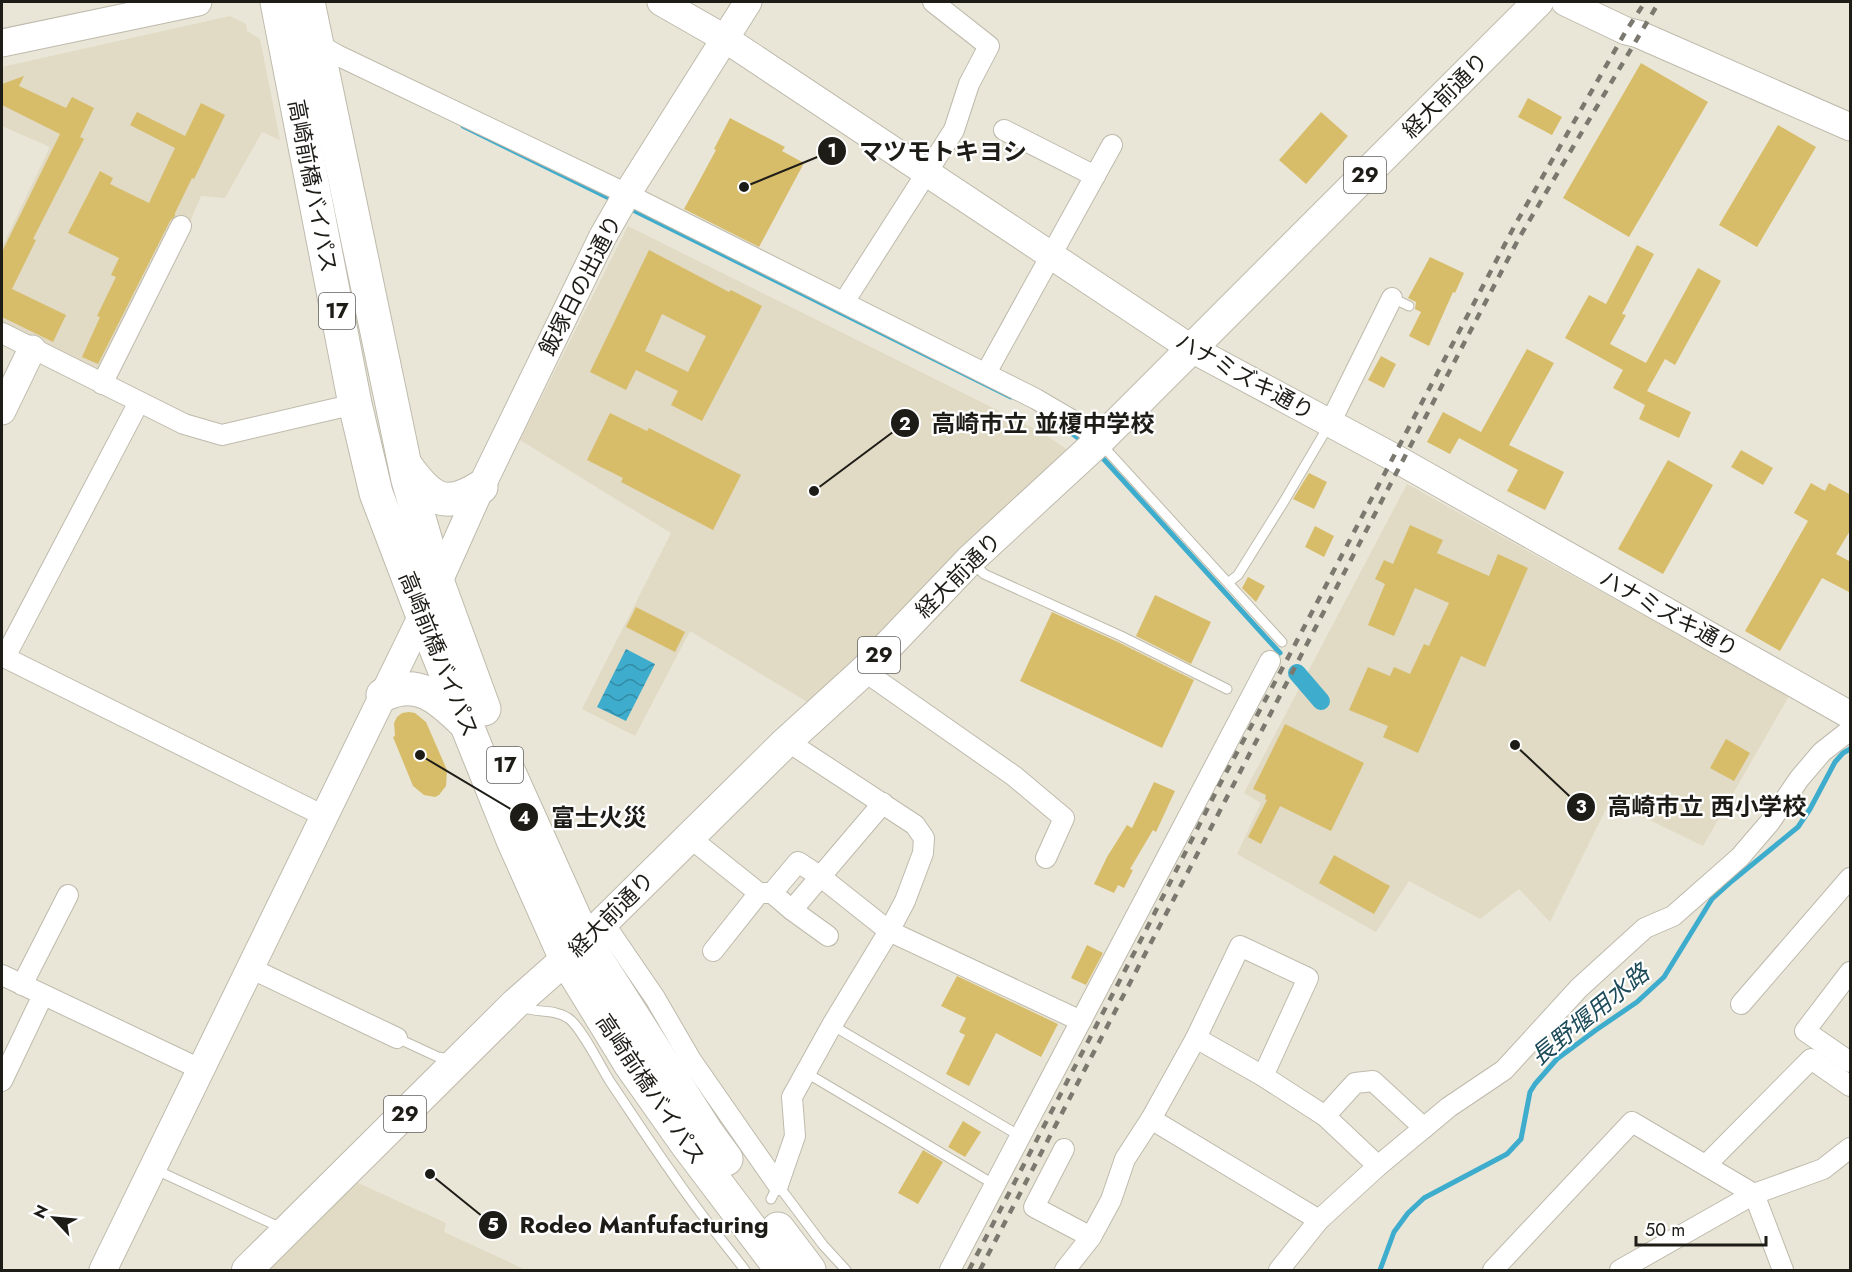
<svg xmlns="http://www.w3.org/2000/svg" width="1852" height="1272" viewBox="0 0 1852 1272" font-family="Jost,'Noto Sans JP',sans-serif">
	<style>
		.built { fill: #e1dac4 }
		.water { fill: url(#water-waves) }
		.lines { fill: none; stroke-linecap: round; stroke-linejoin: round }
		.stream { stroke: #3eaccc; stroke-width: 5 }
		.canal { stroke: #3eaccc; stroke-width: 18 }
		.building { fill: #d7bd6a; fill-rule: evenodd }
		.lane-casing { stroke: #bebaac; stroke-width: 11 }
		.street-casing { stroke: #bebaac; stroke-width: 22 }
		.secondary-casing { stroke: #bebaac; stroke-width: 29 }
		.primary-casing { stroke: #bebaac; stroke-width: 32 }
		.highway-casing { stroke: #bebaac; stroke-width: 35 }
		.lane { stroke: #fff; stroke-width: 9 }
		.street { stroke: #fff; stroke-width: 20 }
		.secondary { stroke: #fff; stroke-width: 27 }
		.primary { stroke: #fff; stroke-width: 30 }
		.highway { stroke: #fff; stroke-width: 33 }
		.rail { stroke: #7b786f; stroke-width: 4.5; stroke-dasharray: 8 8; stroke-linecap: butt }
		.labels { text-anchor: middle; stroke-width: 4.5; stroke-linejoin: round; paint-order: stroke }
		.shield { fill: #fff; stroke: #62605d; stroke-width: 1.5 }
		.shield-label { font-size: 21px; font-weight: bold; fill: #1e1c17 }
		.street-label { font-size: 22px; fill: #1e1c17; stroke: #fff }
		.water-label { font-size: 24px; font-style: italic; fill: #1d4b59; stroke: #fff }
		.leader { fill: none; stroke: #1e1c17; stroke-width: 2 }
		.callout-dot { fill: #1e1c17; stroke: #fff; stroke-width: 2 }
		.mark-label { font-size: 18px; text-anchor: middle; font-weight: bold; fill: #fff }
		.callout-label { font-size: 24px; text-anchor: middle; font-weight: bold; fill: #1e1c17; stroke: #fff; stroke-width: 4.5; stroke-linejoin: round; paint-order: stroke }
	</style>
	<defs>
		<pattern id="water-waves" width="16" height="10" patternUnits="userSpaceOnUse" patternTransform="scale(1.5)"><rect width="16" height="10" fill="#3eaccc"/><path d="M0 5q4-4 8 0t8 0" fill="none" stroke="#338ba5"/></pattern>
	</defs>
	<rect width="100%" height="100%" fill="#eae6d7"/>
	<g class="built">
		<polygon points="230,16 246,24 247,31 260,39 280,140 262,132 225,198 201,196 187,229 101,370 2,321 2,247 50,147 2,126 2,67"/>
		<polygon points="628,226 1041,432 1068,450 809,703 690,631 635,736 582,709 671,533 520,440"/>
		<polygon points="1407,484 1789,696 1703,846 1610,801 1550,922 1519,889 1480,919 1409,881 1376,932 1237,854 1261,803 1244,793"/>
		<polygon points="354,1181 446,1223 444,1232 526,1270 265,1270"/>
	</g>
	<polygon class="water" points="626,649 655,664 626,721 597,707"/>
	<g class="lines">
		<g class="stream">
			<polyline points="463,126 613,200"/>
			<polyline points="627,207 1011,397"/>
			<polyline points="1056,422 1085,443"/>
			<polyline points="1099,454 1280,653"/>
			<polyline points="1380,1270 1394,1232 1408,1213 1424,1198 1507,1154 1521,1139 1530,1092 1535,1084 1557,1059 1596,1030 1637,1002 1664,977 1712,899 1732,881 1798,827 1810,809 1835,762 1843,753 1850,749"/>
		</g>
		<polyline class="canal" points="1297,673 1321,701"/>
	</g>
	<g class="building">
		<polygon points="1641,63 1708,102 1629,237 1563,198"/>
		<polygon points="24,76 19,86 66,108 72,97 94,108 80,137 84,139 33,239 36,240 12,289 66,315 53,342 2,317 2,252 60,134 2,105 2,84"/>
		<polygon points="1528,98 1562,117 1552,135 1518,117"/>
		<polygon points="201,103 225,115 194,179 192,178 175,213 175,216 170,221 98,364 82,357 100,317 97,316 116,277 111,275 119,258 68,233 100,171 113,178 110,184 149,203 175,148 130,125 137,112 185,136"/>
		<polygon points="1321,112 1348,136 1306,184 1279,160"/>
		<polygon points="730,118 785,147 782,151 804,163 759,247 684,209 716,150 714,149"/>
		<polygon points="1778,125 1816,147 1757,247 1719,225"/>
		<polygon points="1637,245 1654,254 1622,314 1626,315 1610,344 1646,363 1698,268 1721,281 1675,365 1665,359 1647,391 1691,412 1679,438 1639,419 1645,405 1613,388 1623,370 1565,338 1589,295 1606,304"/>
		<path d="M 649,250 L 729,292 L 731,290 L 762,306 L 702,421 L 671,405 L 678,391 L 636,370 L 626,390 L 590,372 ZM 662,314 L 706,336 L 688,372 L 645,351 Z"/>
		<polygon points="1430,257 1464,273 1455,293 1453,292 1429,346 1409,336 1421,312 1415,309 1416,302 1408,298"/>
		<polygon points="1527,349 1554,363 1509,445 1564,472 1545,510 1507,491 1518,470 1459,438 1450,454 1427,442 1443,412 1481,432"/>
		<polygon points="1381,356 1396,364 1384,388 1368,380"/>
		<polygon points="610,413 647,431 649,428 741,475 713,530 621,482 623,478 587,460"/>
		<polygon points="1741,450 1773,468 1763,485 1731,467"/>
		<polygon points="1668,460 1713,485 1663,574 1618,549"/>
		<polygon points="1309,473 1327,482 1314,509 1293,499"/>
		<polygon points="1811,483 1825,491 1829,483 1851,495 1851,529 1836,554 1851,562 1851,593 1822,578 1780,651 1745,631 1808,521 1794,513"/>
		<polygon points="1410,525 1443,540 1437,553 1489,576 1498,554 1528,568 1485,667 1461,656 1418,753 1383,737 1388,726 1349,710 1368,667 1390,676 1394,667 1410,674 1424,644 1429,646 1449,603 1415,588 1394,636 1368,625 1385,584 1375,579 1384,560 1393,564"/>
		<polygon points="1315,526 1334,536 1324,557 1305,547"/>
		<polygon points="1248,577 1265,586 1256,602 1242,588"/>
		<polygon points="1155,595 1211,622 1191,664 1136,636"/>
		<polygon points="636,607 685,632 675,652 626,627"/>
		<polygon points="1052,612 1118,642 1194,680 1162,748 1020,681"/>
		<polygon points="409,712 415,713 426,722 447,770 446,786 439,795 435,797 424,795 413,786 393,737 395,736 394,723 397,717 402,713"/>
		<polygon points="1285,724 1364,763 1331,831 1280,806 1261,844 1248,837 1267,800 1265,799 1266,795 1253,789"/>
		<polygon points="1726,739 1750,753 1734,781 1710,768"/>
		<polygon points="1154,782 1175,791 1156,832 1153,830 1130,869 1133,870 1124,888 1118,885 1114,893 1094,884 1107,857 1127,825 1132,828"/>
		<polygon points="1334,855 1390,886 1374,914 1319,883"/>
		<polygon points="1087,945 1103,953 1086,985 1071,978"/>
		<polygon points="957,976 1058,1024 1041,1057 996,1033 969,1086 946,1074 965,1035 959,1032 966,1018 941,1006"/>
		<polygon points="963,1121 981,1132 965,1157 948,1147"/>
		<polygon points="923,1150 943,1162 918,1204 898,1193"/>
	</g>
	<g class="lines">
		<defs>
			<g id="lane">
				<polyline points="1392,298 1409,306"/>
				<polyline points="1102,445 1282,642"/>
				<polyline points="972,562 984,574 1121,636 1227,689"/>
				<polyline points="1229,582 1238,575 1283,503 1329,425"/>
				<path d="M 520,1006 C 535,1014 553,1008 568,1018 C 581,1026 601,1068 611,1083 C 642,1129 672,1176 706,1220 C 719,1237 732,1253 745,1270"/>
				<polyline points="832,1025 1020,1136"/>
				<polyline points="397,1038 438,1057 450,1059"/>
				<polyline points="805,1072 995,1185"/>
				<polyline points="154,1169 275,1225 282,1231"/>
				<polyline points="771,1199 778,1185 823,1245 846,1270"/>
			</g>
			<g id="street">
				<polyline points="316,43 337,55 627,194 1036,399 1082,426 1099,441"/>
				<polyline points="1004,130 1095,176"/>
				<polyline points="844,302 954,130 969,84 989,46 933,2"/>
				<polyline points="2,333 184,424 222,435 355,404"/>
				<polyline points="986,373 1112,145"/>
				<polyline points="102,384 181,226"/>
				<polyline points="1330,423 1392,298"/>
				<polyline points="2,656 324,816"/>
				<polyline points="5,657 139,402"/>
				<polyline points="864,671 1014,776 1064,818 1046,858"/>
				<polyline points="689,837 759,893 772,893 798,862 821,877 889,931 1081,1021"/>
				<polyline points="772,893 792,910 883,803"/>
				<polyline points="792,910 828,936"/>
				<polyline points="603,922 655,998 691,1060 778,1185"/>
				<polyline points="713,951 759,893"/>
				<polyline points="250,968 397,1038"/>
				<polyline points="1850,972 1805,1031 1850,1062"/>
				<polyline points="2,975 200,1069"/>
				<polyline points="22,985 68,895"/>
				<polyline points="1741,1004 1850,878"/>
				<polyline points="1196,1038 1263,1076 1325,1116 1378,1166"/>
				<polyline points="2,1081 43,995"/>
				<polyline points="1325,1116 1355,1083 1373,1081 1424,1128"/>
				<polyline points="1151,1119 1319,1220"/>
				<polyline points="1064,1149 1034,1207 1091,1237"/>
				<polyline points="1706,1165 1811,1059 1850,1086"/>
				<polyline points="778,1185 795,1136 792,1097 832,1025 889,931 905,901 923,853 924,838 915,825 787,741"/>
				<polyline points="950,1270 1270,661"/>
				<polyline points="1065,1270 1091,1237 1111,1200 1125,1159 1151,1119 1196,1038 1240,946 1308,978 1263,1076"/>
				<polyline points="1279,1270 1319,1220 1378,1166 1449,1107 1504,1070 1579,988 1645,928 1673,916 1740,857 1770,822 1799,779 1822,752 1850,730"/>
				<polyline points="1493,1270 1632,1122 1754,1194 1783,1270"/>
				<polyline points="1620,1270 1754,1194 1823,1169 1850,1148"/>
			</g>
			<g id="secondary">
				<polyline points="661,2 724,38 1192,349 1393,457 1850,715"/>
				<polyline points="1565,2 1626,31 1638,34 1850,127"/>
				<polyline points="2,43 198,2"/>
				<polyline points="2,411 32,349"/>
				<polyline points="103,1270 438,583 481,487 603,236 627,194 748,2"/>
			</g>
			<polyline id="primary" points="247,1270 515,1004 566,959 787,741 864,671 970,560 1099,441 1538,2"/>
			<g id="highway">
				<polyline points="277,2 355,404 376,493 422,614 513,840 566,959 631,1065 686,1143 782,1270"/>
				<polyline points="308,2 408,480 438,583 484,709"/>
				<path d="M 406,466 C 429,498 444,511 481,487"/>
				<path d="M 383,695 C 418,678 439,698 463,721"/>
				<polyline points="507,768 585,941 707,1133 726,1159"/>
				<polyline points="778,1229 809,1270"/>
			</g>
		</defs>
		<use href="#lane" class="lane-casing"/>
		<use href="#street" class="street-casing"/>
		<use href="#secondary" class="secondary-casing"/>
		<use href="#primary" class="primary-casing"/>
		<use href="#highway" class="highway-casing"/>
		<use href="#lane" class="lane"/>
		<use href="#street" class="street"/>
		<use href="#secondary" class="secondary"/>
		<use href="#primary" class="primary"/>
		<use href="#highway" class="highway"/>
		<g class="rail">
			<polyline points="969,1270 1145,932 1220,784 1290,654 1515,225 1626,31 1645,2"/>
			<polyline points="980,1270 1519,238 1659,2"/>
		</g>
	</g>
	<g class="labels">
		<g class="shield">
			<rect x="1344" y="157" width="42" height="36" rx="4.5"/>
			<rect x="319" y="293" width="36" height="36" rx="4.5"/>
			<rect x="858" y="637" width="42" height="36" rx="4.5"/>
			<rect x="487" y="747" width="36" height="36" rx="4.5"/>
			<rect x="384" y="1096" width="42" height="36" rx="4.5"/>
		</g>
		<g class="shield-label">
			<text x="1365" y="182">29</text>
			<text x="337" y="318">17</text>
			<text x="879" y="662">29</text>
			<text x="505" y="772">17</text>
			<text x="405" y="1121">29</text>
		</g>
		<g class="street-label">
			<text transform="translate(1445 95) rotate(-45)" y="8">経大前通り</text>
			<text transform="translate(313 186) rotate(79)" y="8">高崎前橋バイパス</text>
			<text transform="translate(580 285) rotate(-63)" y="8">飯塚日の出通り</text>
			<text transform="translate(1245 376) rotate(29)" y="8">ハナミズキ通り</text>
			<text transform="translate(958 575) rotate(-45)" y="8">経大前通り</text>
			<text transform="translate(1669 613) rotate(29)" y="8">ハナミズキ通り</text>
			<text transform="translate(439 654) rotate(68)" y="8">高崎前橋バイパス</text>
			<text transform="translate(611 914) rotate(-45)" y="8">経大前通り</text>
			<text transform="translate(651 1089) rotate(56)" y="8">高崎前橋バイパス</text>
		</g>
		<g class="water-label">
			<text transform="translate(1590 1015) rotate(-39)" y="8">長野堰用水路</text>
		</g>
	</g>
	<path class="leader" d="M744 187L832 151M814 491L905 423M1515 745L1581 807M420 755L524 817M430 1174L493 1225"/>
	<g class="callout-dot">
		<circle cx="744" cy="187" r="6"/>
		<circle cx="814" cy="491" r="6"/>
		<circle cx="1515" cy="745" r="6"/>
		<circle cx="420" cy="755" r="6"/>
		<circle cx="430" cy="1174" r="6"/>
		<circle cx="832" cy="151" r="15"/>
		<circle cx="905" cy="423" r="15"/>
		<circle cx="1581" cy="807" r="15"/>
		<circle cx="524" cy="817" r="15"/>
		<circle cx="493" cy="1225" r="15"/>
	</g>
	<g class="mark-label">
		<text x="832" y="157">1</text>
		<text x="905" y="430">2</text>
		<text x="1581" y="813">3</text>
		<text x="524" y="824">4</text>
		<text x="493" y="1231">5</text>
	</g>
	<g class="callout-label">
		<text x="943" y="160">マツモトキヨシ</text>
		<text x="1043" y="432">高崎市立 並榎中学校</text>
		<text x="1707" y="815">高崎市立 西小学校</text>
		<text x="599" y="826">富士火災</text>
		<text x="644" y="1233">Rodeo Manfufacturing</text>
	</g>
	<rect width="1852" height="1272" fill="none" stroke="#1e1c17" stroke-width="6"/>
	<g transform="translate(54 1218) rotate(296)" stroke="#ffffff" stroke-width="4.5" paint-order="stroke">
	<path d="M0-4.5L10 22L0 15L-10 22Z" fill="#1e1c17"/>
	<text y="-9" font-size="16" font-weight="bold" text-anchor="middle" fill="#1e1c17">N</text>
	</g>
	<path d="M1636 1236v9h130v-9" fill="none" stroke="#1e1c17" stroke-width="3"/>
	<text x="1645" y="1236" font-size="18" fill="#1e1c17" stroke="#ffffff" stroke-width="4.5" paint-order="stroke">50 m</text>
</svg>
